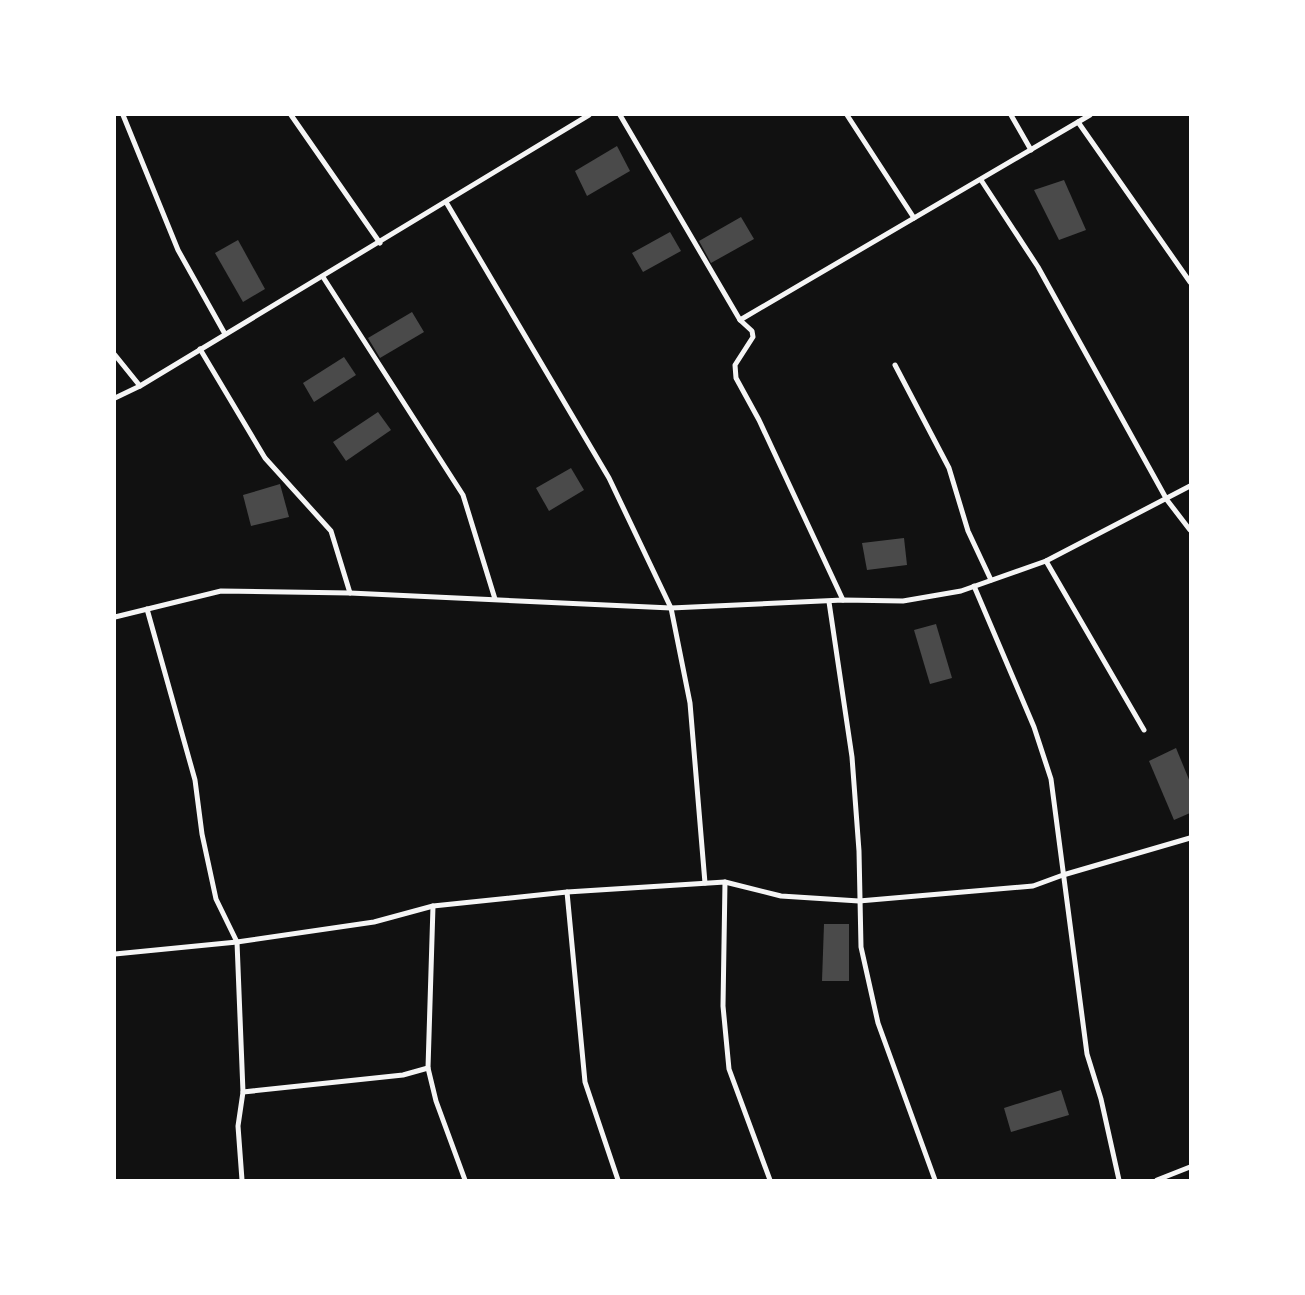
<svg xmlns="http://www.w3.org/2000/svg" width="1305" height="1295" viewBox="0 0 1305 1295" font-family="Manrope,sans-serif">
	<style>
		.building { fill: #4a4a4a }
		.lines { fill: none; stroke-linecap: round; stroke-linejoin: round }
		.minor { stroke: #f5f5f5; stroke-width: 5 }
	</style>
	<rect width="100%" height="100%" fill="#111"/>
	<g class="building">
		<polygon points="617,146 630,171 587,196 575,171"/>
		<polygon points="1064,180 1086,230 1059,240 1034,190"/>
		<polygon points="741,217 754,239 711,263 699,241"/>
		<polygon points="670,232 681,251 643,272 632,253"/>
		<polygon points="238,240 265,289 243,302 215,253"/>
		<polygon points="412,312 424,332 380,358 368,338"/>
		<polygon points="344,357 356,375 314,402 303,383"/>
		<polygon points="378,412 391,430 346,461 333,442"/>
		<polygon points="571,468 584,490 549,511 536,488"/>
		<polygon points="280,484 289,517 251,526 243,495"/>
		<polygon points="904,538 907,565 867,570 862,543"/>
		<polygon points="936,624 952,678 930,684 914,630"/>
		<polygon points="1176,748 1190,782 1190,813 1174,820 1149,761"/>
		<polygon points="824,924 849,924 849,981 822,981"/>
		<polygon points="1061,1090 1069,1115 1011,1132 1004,1108"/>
	</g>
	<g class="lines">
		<g class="minor">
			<polyline points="123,115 178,250 225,334"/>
			<polyline points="291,115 380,243"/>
			<polyline points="620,115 740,320 752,331 753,337 735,365 736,378 759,420 843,600"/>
			<polyline points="847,115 914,218"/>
			<polyline points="1011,115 1031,150"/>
			<polyline points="1078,122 1190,282"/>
			<polyline points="981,180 1038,267 1167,500 1190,530"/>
			<polyline points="446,202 609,478 671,608 690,703 705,883"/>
			<polyline points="323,277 463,495 495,599"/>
			<polyline points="740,320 1090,115"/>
			<polyline points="200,349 265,458 331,531 350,593"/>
			<polyline points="115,355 140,386"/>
			<polyline points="895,365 949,468 968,531 991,580"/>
			<polyline points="115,398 140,386 589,115"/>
			<polyline points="1046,561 1144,730"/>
			<polyline points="974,586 1034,727 1051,779 1087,1054 1101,1099 1119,1180"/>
			<polyline points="829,602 852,757 859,851 861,947 878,1023 935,1180"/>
			<polyline points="147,609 195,780 202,834 216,899 237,942 243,1092 238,1126 242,1180"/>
			<polyline points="115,617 221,591 350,593 671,608 843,600 903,601 961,591 1046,561 1190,486"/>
			<polyline points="725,882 723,1006 729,1069 770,1180"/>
			<polyline points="567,892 585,1082 618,1180"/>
			<polyline points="433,906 428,1068 436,1101 465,1180"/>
			<polyline points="115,954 237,942 374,922 433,906 567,892 725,882 781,896 859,901 1033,886 1063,875 1190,838"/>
			<polyline points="243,1092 403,1075 428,1068"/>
			<polyline points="1157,1180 1190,1167"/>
		</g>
	</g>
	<rect width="1305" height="1295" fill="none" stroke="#ffffff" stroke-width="232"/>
</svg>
